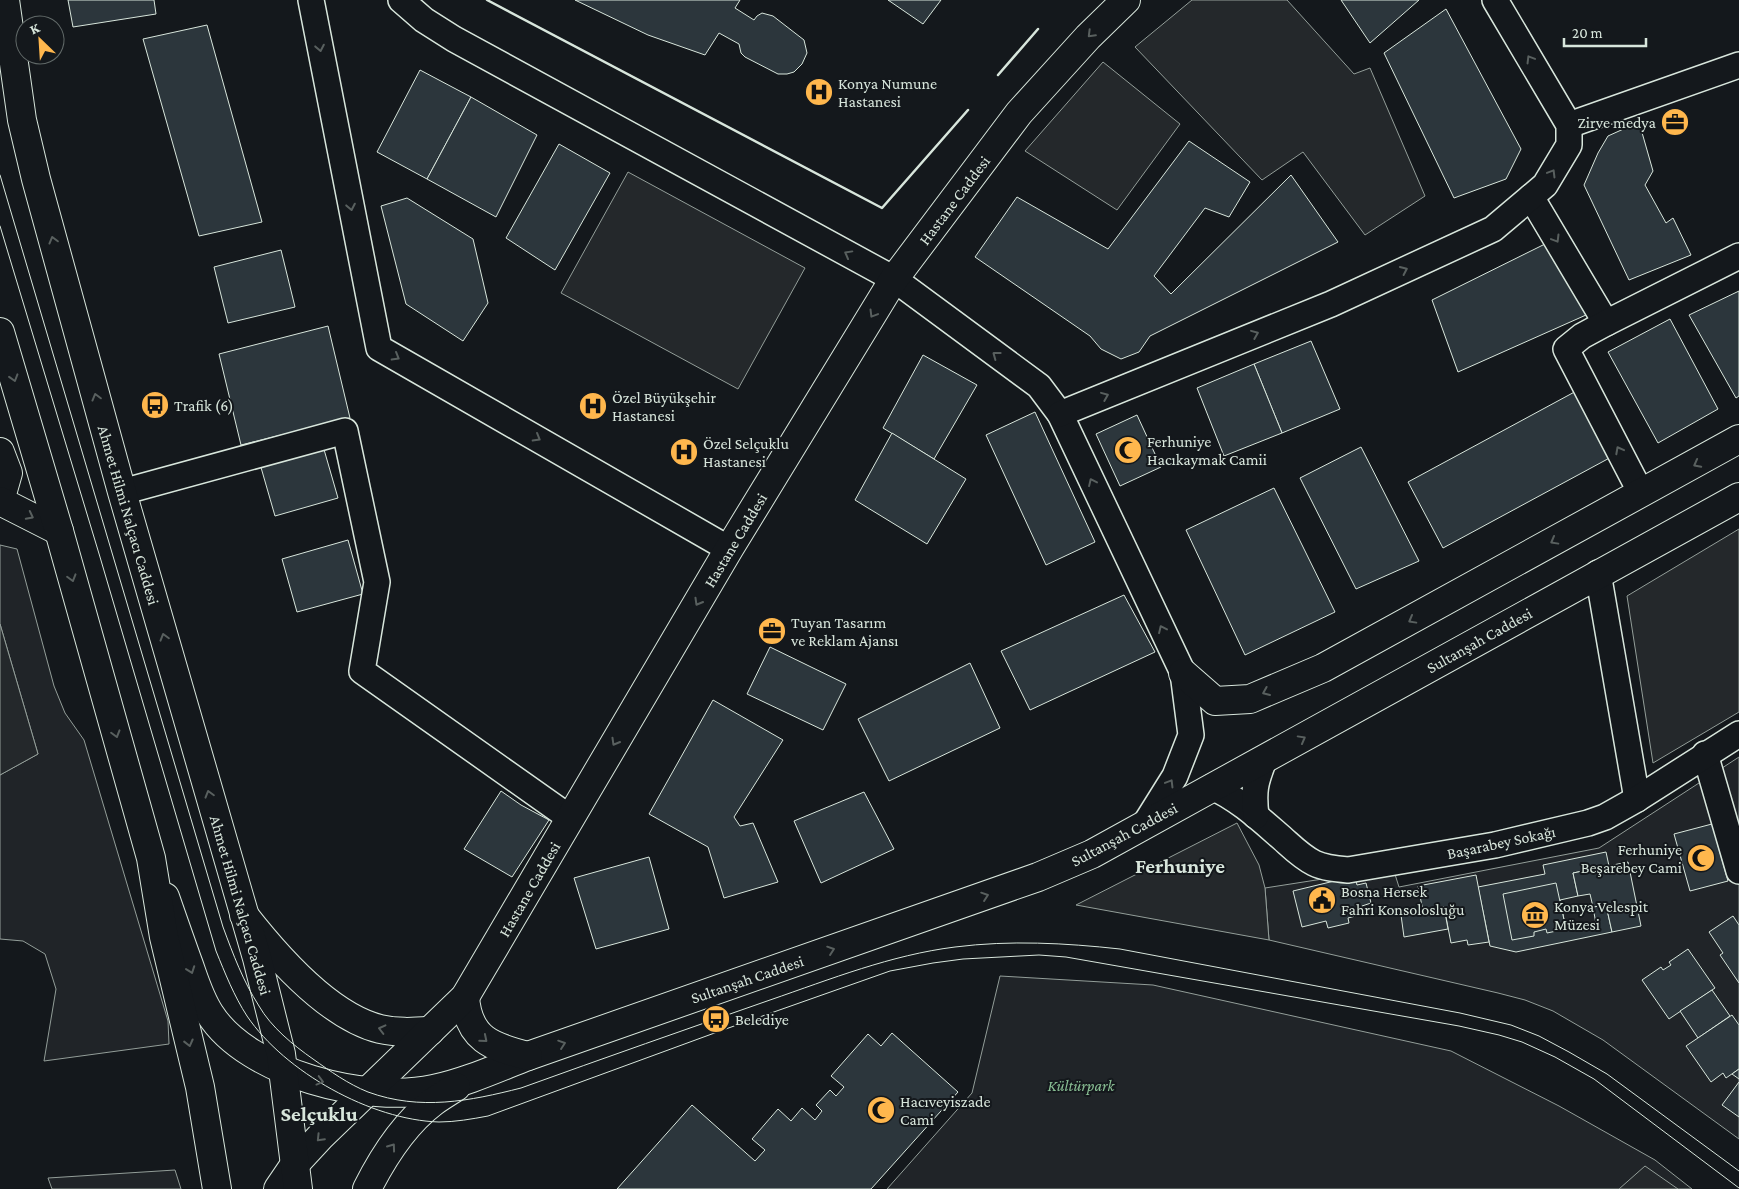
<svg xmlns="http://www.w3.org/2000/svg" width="1739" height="1189" viewBox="0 0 1739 1189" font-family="'Crimson Pro',serif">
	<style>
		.green { fill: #202428; stroke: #939e99 }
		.parking { fill: #24282b; stroke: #939e99 }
		.building { fill: #2c363c; stroke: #d8e6dc }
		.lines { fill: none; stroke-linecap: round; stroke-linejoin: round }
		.street-casing { stroke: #d8e6dc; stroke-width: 28 }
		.secondary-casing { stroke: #d8e6dc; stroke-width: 30 }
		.primary-casing { stroke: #d8e6dc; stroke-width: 30 }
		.street { stroke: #14181c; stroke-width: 25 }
		.secondary { stroke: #14181c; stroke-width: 28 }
		.primary { stroke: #14181c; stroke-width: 28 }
		.tram { stroke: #d8e6dc; stroke-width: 1 }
		.wall { stroke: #d8e6dc; stroke-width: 2.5 }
		.oneway { stroke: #59605f }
		.labels { text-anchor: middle; stroke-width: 4; stroke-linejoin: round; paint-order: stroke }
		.poi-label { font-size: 16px; fill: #d8e6dc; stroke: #14181c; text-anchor: start }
		.street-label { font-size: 16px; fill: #d8e6dc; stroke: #14181c }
		.park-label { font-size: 16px; font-style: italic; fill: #8ac095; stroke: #14181c }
		.district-label { font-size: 21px; font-weight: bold; fill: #d8e6dc; stroke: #14181c }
	</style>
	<rect width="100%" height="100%" fill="#14181c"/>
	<g class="green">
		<polygon points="0,545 17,549 54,686 65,713 84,740 168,1021 169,1044 44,1061 56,989 45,954 23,941 0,939 0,775 38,754 0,624"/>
		<polygon points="1739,757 1739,1139 1603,1040 1553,1011 1525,1000 1498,993 1269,940 1265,888 1393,868 1399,887 1599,848"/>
		<polygon points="1000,976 1153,985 1451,1051 1559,1106 1655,1160 1692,1189 887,1189 972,1093"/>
		<polygon points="175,1170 181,1189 52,1189 48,1178"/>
	</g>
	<g class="parking">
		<polygon points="1192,0 1287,0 1354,74 1370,68 1425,196 1365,235 1303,152 1262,180 1135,47"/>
		<polygon points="1103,62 1180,124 1117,210 1025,151"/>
		<polygon points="628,172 805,268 738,389 561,293"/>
		<polygon points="1739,529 1739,712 1653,763 1627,596"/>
		<polygon points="0,624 38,754 0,775"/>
		<polygon points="1237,823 1259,865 1265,888 1269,940 1076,905"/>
		<polygon points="1645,1166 1678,1189 1619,1189"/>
	</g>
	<g class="building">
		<polygon points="68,0 154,0 156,14 73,27"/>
		<polygon points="575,0 740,0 735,8 754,20 757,16 762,13 773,16 804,40 807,53 802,64 794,72 787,74 778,74 745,57 741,53 739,44 719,33 705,55 648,35"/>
		<polygon points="888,0 941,0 923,24"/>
		<polygon points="1341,0 1419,0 1370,43"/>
		<polygon points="1446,9 1521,149 1506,179 1454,198 1384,53"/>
		<polygon points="207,25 262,222 199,236 143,39"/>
		<polygon points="420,70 471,97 427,179 377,152"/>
		<polygon points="471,97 537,135 496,217 427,179"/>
		<polygon points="1639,122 1653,171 1645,185 1666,223 1673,218 1691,255 1629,280 1584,185 1598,153 1608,136"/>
		<polygon points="1189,141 1250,182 1229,217 1205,208 1154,276 1171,294 1291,175 1338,242 1150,336 1139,352 1121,359 1101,349 1090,336 975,257 1017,197 1108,249"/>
		<polygon points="559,144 610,173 555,270 506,238"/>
		<polygon points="407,198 473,239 488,303 463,341 406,304 381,206"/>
		<polygon points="1547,243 1586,315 1458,372 1432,300"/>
		<polygon points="281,250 295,307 228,323 214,267"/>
		<polygon points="1739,291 1739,396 1736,398 1689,315"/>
		<polygon points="1670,319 1718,409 1658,443 1608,352"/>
		<polygon points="328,326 350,418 241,445 219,354"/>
		<polygon points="1311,341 1340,409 1282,433 1254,364"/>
		<polygon points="923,355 977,385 934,459 883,428"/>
		<polygon points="1254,364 1282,433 1224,456 1197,388"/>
		<polygon points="1580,389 1615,455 1443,548 1408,482"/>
		<polygon points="1035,412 1095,542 1046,565 986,435"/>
		<polygon points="1137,415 1161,467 1120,486 1096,434"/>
		<polygon points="892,433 966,479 927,544 855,500"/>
		<polygon points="323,446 338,498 275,516 260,464"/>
		<polygon points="1361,447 1419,561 1356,589 1300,478"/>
		<polygon points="1274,488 1335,612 1245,655 1186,530"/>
		<polygon points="348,540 363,594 297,612 282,559"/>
		<polygon points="1124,595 1155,652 1030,710 1001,651"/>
		<polygon points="770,647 846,684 823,730 747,694"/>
		<polygon points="970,663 1000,728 889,781 858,719"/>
		<polygon points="713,700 783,740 734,817 740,826 753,823 778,882 724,898 708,847 649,814"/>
		<polygon points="501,791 521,805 549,820 512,877 464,849"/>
		<polygon points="864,792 894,849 821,883 794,821"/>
		<polygon points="1712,824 1728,881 1690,891 1674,834"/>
		<polygon points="1606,852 1609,866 1573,873 1578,896 1560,900 1566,929 1596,924 1593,907 1606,905 1612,932 1516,952 1490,946 1478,887 1545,874 1543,865"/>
		<polygon points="649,857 669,929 596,949 574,878"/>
		<polygon points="1628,862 1641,926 1612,932 1606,905 1593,907 1590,894 1578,896 1573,873"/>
		<polygon points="1476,875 1489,942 1468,945 1467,940 1451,943 1444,907 1423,911 1418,886"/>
		<polygon points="1355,876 1357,885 1366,883 1371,903 1362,906 1363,914 1348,918 1349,923 1328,928 1326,921 1302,927 1293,891"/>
		<polygon points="1556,883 1566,929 1547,933 1546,929 1534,932 1534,936 1512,940 1503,894"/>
		<polygon points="1444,907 1448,929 1404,937 1401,915"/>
		<polygon points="1733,916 1739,925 1739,983 1720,955 1723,953 1709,932"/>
		<polygon points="1688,949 1715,988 1669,1019 1642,980 1661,967 1663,970 1671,965 1669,962"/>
		<polygon points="1712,990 1730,1016 1698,1038 1680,1011"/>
		<polygon points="1732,1015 1739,1025 1739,1069 1726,1078 1723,1073 1711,1082 1686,1046"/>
		<polygon points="892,1033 958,1092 871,1189 617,1189 692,1105 755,1161 765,1150 752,1139 778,1109 791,1121 802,1108 815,1120 822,1111 816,1105 830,1090 836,1096 844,1087 831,1076 868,1034 881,1046"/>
		<polygon points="1739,1069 1739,1079 1732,1074"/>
		<polygon points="1739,1082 1739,1117 1722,1105"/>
	</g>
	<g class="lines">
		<defs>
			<g id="street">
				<polyline points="311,0 379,348 729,549"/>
				<polyline points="401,0 424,20 454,39 894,279 1039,386 1060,414 1183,673 1191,735 1175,776 1145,824"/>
				<polyline points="1569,125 1739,65"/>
				<polyline points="1531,197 1606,323"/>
				<polyline points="1060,414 1331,304 1493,229 1545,185 1569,145 1569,125 1495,0"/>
				<polyline points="122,492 345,431 377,582 362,671 570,818"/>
				<polyline points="1641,493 1566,349 1582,336 1606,323 1739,256"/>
				<polyline points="1598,573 1637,799"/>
				<polyline points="1705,754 1739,871"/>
				<path d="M 1212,787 C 1239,799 1261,820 1283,839 C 1293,848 1302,857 1314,863 C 1324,868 1336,869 1348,870 L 1495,845 L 1588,823 L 1605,817 L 1637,799 L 1739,734"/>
				<path d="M 1256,816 C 1253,791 1255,783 1264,760"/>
			</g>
			<g id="secondary">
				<polyline points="0,452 8,473 0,501"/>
				<polyline points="0,501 59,531"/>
				<polyline points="1183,673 1215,701 1250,699 1323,668 1739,439"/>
				<path d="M 165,897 C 173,920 181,943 189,965 C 195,982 200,999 210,1014 C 248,1074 368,1104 434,1089 C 467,1082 497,1068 528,1056 L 1038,877 L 1092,854 L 1739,497"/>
				<path d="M 244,915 C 276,956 328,1016 380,1029 C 397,1033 413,1032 430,1031"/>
				<path d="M 465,997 C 468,1039 492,1047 528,1056"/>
				<polyline points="278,1189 295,1164 320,1137 465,997 729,549 894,279 1019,113 1088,37 1126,0"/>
				<path d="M 367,1189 C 383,1157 404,1124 433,1102 C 440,1097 448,1092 456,1087"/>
			</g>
			<g id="primary">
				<polyline points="5,0 22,120 36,179 122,492 257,958 281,1054 298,1189"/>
				<polyline points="0,332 59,531 151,858 164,937 200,1087 217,1189"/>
			</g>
		</defs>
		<use href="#street" class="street-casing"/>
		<use href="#secondary" class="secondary-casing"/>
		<use href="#primary" class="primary-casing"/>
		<use href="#street" class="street"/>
		<use href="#secondary" class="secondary"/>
		<use href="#primary" class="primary"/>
		<g class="tram">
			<path d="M 0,175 L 223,927 C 233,954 243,981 259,1006 C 271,1027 293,1045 313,1059 C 330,1071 348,1084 368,1092 C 420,1111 470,1101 521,1088 C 604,1058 687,1029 770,1000 C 831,979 891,955 955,947 C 1010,940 1065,943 1120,949 L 1460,1013 L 1511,1025 L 1539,1036 L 1569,1052 L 1607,1074 L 1739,1171"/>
			<path d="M 0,226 L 100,557 L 216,951 C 225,973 234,996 247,1016 C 285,1072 371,1120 439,1122 C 455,1122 472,1119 488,1116 L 720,1031 L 890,971 L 933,963 L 963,959 L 1039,955 L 1066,957 L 1459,1026 L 1499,1035 L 1522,1042 L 1555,1057 L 1594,1079 L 1739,1188"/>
		</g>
		<g class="wall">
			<polyline points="487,0 882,208 968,110"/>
			<polyline points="998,75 1038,29"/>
		</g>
	</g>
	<defs><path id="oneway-chevron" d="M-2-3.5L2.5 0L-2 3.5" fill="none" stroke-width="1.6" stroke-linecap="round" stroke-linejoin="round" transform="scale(1.25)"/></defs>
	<g class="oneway">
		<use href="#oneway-chevron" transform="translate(1091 34) rotate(135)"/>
		<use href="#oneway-chevron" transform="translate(320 48) rotate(79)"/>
		<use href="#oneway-chevron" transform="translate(1530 59) rotate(-121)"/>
		<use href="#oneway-chevron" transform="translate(1552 173) rotate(-59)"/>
		<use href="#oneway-chevron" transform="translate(351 207) rotate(79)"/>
		<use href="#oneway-chevron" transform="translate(1556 239) rotate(59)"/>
		<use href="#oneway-chevron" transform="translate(53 240) rotate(-105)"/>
		<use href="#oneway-chevron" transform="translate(848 254) rotate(-151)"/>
		<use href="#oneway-chevron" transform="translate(1404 270) rotate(-25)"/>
		<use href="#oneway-chevron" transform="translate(873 314) rotate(121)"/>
		<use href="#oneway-chevron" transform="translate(1255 334) rotate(-22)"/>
		<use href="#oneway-chevron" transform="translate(996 355) rotate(-143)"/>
		<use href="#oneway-chevron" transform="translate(396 357) rotate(30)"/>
		<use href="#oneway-chevron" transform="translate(14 378) rotate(73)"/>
		<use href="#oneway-chevron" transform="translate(1105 396) rotate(-22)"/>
		<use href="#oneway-chevron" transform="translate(96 397) rotate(-105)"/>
		<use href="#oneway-chevron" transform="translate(537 438) rotate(30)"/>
		<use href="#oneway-chevron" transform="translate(1619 450) rotate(-118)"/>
		<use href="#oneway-chevron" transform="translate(1697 464) rotate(152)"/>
		<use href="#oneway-chevron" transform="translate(1092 482) rotate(-115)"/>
		<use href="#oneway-chevron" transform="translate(30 516) rotate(27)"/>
		<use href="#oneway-chevron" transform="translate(1554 541) rotate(151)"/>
		<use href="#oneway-chevron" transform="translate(72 578) rotate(74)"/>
		<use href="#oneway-chevron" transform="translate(698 602) rotate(120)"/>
		<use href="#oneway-chevron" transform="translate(1412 620) rotate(151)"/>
		<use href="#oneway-chevron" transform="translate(1162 629) rotate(-115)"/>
		<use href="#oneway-chevron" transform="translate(164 637) rotate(-106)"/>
		<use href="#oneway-chevron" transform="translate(1266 692) rotate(157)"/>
		<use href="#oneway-chevron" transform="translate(116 734) rotate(74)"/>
		<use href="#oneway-chevron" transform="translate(1302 739) rotate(-29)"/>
		<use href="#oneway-chevron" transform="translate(615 742) rotate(120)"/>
		<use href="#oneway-chevron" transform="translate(1170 783) rotate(-59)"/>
		<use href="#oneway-chevron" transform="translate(209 794) rotate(-106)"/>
		<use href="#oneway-chevron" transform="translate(985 896) rotate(-19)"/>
		<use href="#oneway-chevron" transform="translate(831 950) rotate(-19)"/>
		<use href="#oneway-chevron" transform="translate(191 970) rotate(70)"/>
		<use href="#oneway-chevron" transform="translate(382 1029) rotate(-166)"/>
		<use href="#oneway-chevron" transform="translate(484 1039) rotate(40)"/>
		<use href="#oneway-chevron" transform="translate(189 1043) rotate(76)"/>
		<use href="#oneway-chevron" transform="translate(562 1044) rotate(-19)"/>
		<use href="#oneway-chevron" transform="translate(320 1081) rotate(15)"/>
		<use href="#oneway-chevron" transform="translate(320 1138) rotate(134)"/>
		<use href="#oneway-chevron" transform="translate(392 1147) rotate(-54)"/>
	</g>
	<defs>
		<symbol id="hospital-disc" viewBox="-11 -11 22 22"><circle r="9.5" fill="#ffb74d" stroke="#14181c"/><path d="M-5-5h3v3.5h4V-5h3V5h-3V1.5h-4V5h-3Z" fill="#111"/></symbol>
		<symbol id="office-disc" viewBox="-11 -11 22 22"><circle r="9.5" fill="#ffb74d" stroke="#14181c"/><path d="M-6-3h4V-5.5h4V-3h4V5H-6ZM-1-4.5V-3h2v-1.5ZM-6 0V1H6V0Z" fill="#111"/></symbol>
		<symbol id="bus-disc" viewBox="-11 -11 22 22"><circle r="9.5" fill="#ffb74d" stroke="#14181c"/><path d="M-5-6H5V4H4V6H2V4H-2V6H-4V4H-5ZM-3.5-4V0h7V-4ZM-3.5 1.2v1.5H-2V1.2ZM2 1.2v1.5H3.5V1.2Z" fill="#111"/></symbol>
		<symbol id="mosque-disc" viewBox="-11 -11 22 22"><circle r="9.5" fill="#ffb74d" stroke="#14181c"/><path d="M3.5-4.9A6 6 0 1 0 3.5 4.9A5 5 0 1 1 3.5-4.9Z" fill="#111"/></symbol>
		<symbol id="civic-disc" viewBox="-11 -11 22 22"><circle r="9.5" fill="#ffb74d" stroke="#14181c"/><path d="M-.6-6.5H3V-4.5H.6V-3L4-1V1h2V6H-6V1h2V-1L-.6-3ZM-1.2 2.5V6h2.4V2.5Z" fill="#111"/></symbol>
		<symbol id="museum-disc" viewBox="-11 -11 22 22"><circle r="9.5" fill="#ffb74d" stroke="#14181c"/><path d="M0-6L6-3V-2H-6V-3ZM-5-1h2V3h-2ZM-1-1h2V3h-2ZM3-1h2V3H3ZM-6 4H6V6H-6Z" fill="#111"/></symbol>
	</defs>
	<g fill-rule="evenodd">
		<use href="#hospital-disc" x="803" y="76" width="32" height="32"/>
		<use href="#office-disc" x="1659" y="106" width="32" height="32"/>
		<use href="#bus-disc" x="139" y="389" width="32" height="32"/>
		<use href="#hospital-disc" x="577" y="390" width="32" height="32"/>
		<use href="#mosque-disc" x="1112" y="434" width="32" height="32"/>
		<use href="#hospital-disc" x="668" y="436" width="32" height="32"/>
		<use href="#office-disc" x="756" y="615" width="32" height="32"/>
		<use href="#mosque-disc" x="1685" y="842" width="32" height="32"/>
		<use href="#civic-disc" x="1306" y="884" width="32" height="32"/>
		<use href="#museum-disc" x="1519" y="899" width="32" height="32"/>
		<use href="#bus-disc" x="700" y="1003" width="32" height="32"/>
		<use href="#mosque-disc" x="865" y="1094" width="32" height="32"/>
	</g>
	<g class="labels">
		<g class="poi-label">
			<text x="838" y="89">Konya Numune<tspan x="838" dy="18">Hastanesi</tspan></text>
			<text x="1656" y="128" text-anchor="end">Zirve medya</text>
			<text x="612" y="403">Özel Büyükşehir<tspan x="612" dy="18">Hastanesi</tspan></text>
			<text x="174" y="411">Trafik (6)</text>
			<text x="1147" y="447">Ferhuniye<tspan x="1147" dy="18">Hacıkaymak Camii</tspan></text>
			<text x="703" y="449">Özel Selçuklu<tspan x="703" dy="18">Hastanesi</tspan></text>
			<text x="791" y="628">Tuyan Tasarım<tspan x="791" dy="18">ve Reklam Ajansı</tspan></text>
			<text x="1682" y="855" text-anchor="end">Ferhuniye<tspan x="1682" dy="18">Beşarebey Cami</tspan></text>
			<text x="1341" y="897">Bosna Hersek<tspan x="1341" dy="18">Fahri Konsolosluğu</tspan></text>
			<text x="1554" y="912">Konya Velespit<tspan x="1554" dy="18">Müzesi</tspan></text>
			<text x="735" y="1025">Belediye</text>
			<text x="900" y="1107">Hacıveyiszade<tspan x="900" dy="18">Cami</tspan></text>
		</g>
		<g class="street-label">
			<text transform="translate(954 200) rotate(-53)" y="6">Hastane Caddesi</text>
			<text transform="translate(129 515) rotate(74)" y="6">Ahmet Hilmi Nalçacı Caddesi</text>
			<text transform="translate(735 540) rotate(-59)" y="6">Hastane Caddesi</text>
			<text transform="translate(1479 640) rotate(-29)" y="6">Sultanşah Caddesi</text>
			<text transform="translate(1124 834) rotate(-28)" y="6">Sultanşah Caddesi</text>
			<text transform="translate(1501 842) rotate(-12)" y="6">Başarabey Sokağı</text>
			<text transform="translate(529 889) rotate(-60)" y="6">Hastane Caddesi</text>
			<text transform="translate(241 905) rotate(74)" y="6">Ahmet Hilmi Nalçacı Caddesi</text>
			<text transform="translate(747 979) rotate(-19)" y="6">Sultanşah Caddesi</text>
		</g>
		<g class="park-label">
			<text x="1081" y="1091">Kültürpark</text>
		</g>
		<g class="district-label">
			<text x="1180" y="873">Ferhuniye</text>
			<text x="319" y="1121">Selçuklu</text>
		</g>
	</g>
	<g transform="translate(40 40) rotate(335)"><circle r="24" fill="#14181c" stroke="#626a69"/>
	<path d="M0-4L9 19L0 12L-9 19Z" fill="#ffb74d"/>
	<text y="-8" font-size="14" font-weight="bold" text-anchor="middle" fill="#d8e6dc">K</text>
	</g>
	<path d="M1564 38v8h82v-8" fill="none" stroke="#d8e6dc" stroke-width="2.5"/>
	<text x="1572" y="38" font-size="15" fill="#d8e6dc" stroke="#14181c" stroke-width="4" paint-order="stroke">20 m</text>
</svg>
